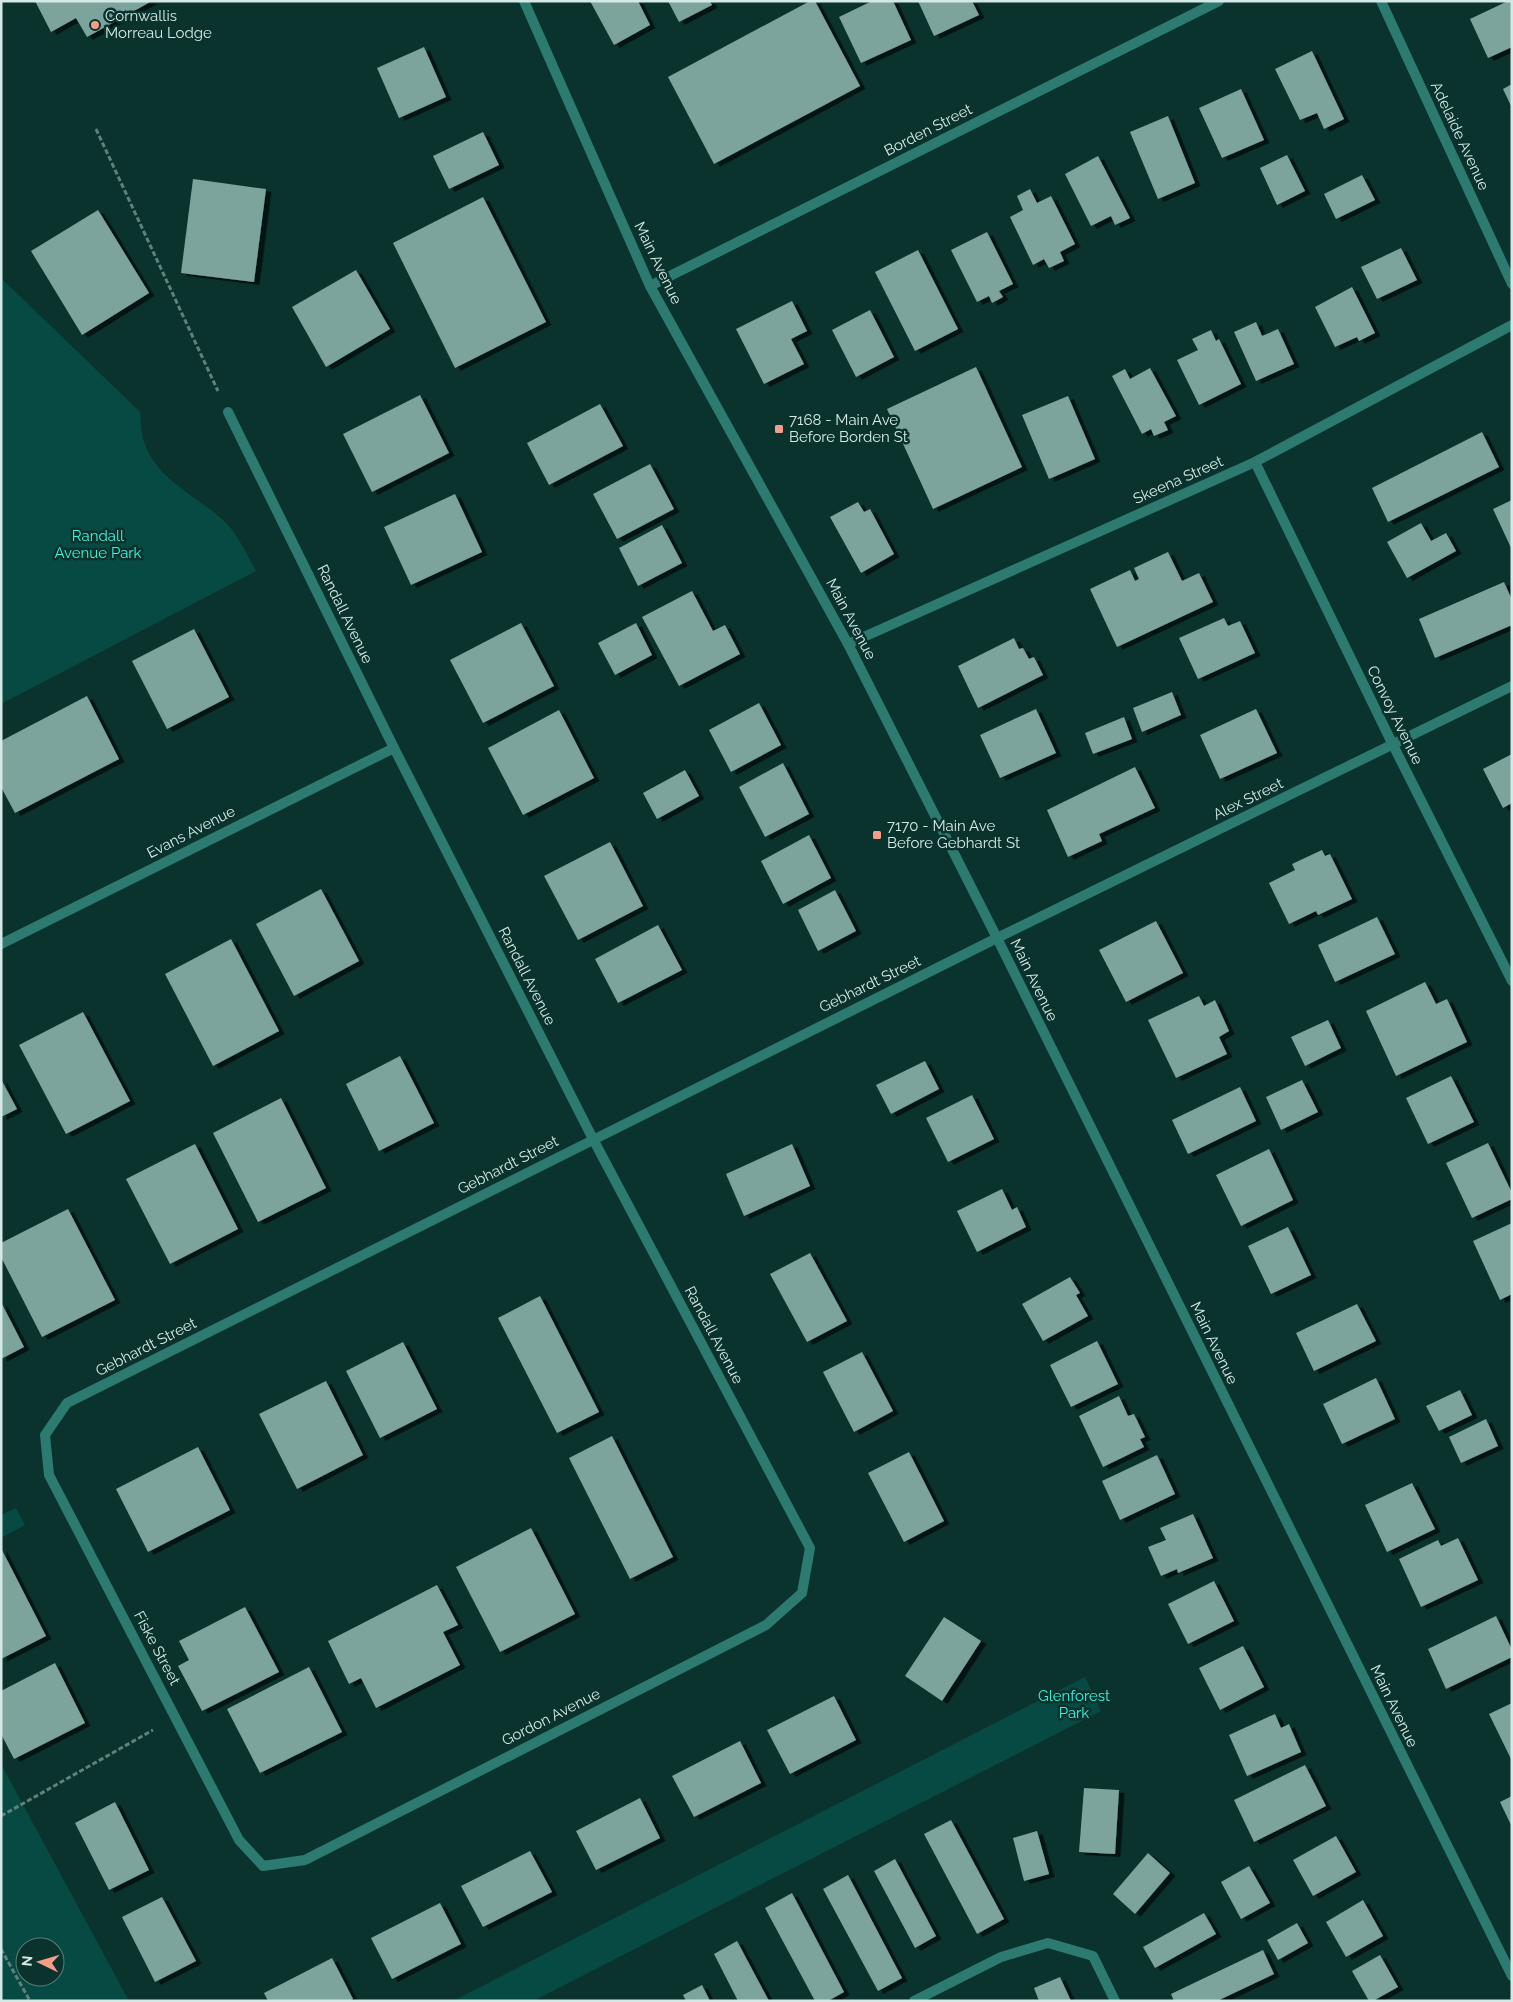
<svg xmlns="http://www.w3.org/2000/svg" width="1513" height="2002" viewBox="0 0 1513 2002" font-family="Raleway,sans-serif">
	<style>
		.green { fill: #074a43; fill-rule: evenodd }
		.building { fill: #7ba49d; filter: url(#shadow) }
		.lines { fill: none; stroke-linecap: round; stroke-linejoin: round }
		.path { stroke: #60807c; stroke-width: 3; stroke-dasharray: 5 2.5; stroke-linecap: butt }
		.minor { stroke: #2d7a70; stroke-width: 10 }
		.tertiary { stroke: #2d7a70; stroke-width: 10 }
		.poi-dot { fill: #f49e8a; stroke: #0a332e; stroke-width: 2 }
		.labels { text-anchor: middle; stroke-width: 5; stroke-linejoin: round; paint-order: stroke }
		.poi-label { font-size: 15px; fill: #d4e9e5; stroke: #0a332e; text-anchor: start }
		.street-label { font-size: 15px; fill: #d4e9e5; stroke: #0a332e }
		.park-label { font-size: 15px; fill: #42f0db; stroke: #0a332e }
	</style>
	<defs>
		<filter id="shadow"><feDropShadow dx="5.5" dy="3" stdDeviation="0" flood-color="#0009"/></filter>
	</defs>
	<rect width="100%" height="100%" fill="#0a332e"/>
	<g class="green">
		<path d="M 1,278 L 140,412 C 141,421 141,433 144,442 C 158,483 200,496 228,525 C 240,539 247,555 256,571 L 1,704 Z"/>
		<polygon points="16,1508 25,1525 1,1538 1,1515"/>
		<polygon points="1085,1677 1101,1711 533,2001 453,2001"/>
		<path d="M 1,1764 L 129,2001 L 1,2001 ZM 25,1947 L 55,1947 L 55,1977 L 25,1977 Z"/>
	</g>
	<g class="building">
		<polygon points="35,1 152,1 87,37 76,18 51,32"/>
		<polygon points="590,1 638,1 650,25 614,45"/>
		<polygon points="668,1 710,1 712,5 679,22"/>
		<polygon points="810,1 815,1 860,86 714,164 668,77"/>
		<polygon points="872,1 893,1 911,40 861,63 839,17"/>
		<polygon points="918,1 972,1 979,15 934,36"/>
		<polygon points="1508,1 1512,1 1512,47 1488,58 1470,19"/>
		<polygon points="424,47 446,97 399,118 377,68"/>
		<polygon points="1312,51 1344,119 1324,129 1317,113 1300,120 1275,69"/>
		<polygon points="1512,84 1512,108 1503,89"/>
		<polygon points="1241,89 1264,140 1222,158 1199,108"/>
		<polygon points="1168,116 1195,183 1158,199 1130,132"/>
		<polygon points="483,132 499,165 449,189 433,156"/>
		<polygon points="1287,155 1305,191 1277,205 1260,168"/>
		<polygon points="1098,156 1130,218 1115,225 1111,216 1091,226 1065,174"/>
		<polygon points="1362,175 1375,200 1336,219 1324,194"/>
		<polygon points="193,179 266,189 254,282 181,273"/>
		<polygon points="1030,189 1037,203 1051,196 1075,244 1060,252 1064,261 1049,268 1044,259 1033,265 1010,217 1023,210 1017,196"/>
		<polygon points="483,197 546,322 455,368 393,243"/>
		<polygon points="98,210 149,293 82,335 31,251"/>
		<polygon points="987,232 1013,284 999,291 1003,297 992,303 989,296 977,302 951,250"/>
		<polygon points="1401,248 1417,280 1377,299 1361,267"/>
		<polygon points="918,250 958,329 915,351 875,272"/>
		<polygon points="356,270 390,329 326,367 292,307"/>
		<polygon points="1352,287 1375,333 1359,341 1357,337 1335,347 1315,307"/>
		<polygon points="792,301 807,331 791,339 804,364 764,384 736,329"/>
		<polygon points="870,310 894,357 856,377 832,330"/>
		<polygon points="1256,322 1262,336 1278,329 1294,364 1256,381 1234,332"/>
		<polygon points="1211,330 1216,341 1219,339 1241,384 1199,405 1177,360 1198,350 1192,339"/>
		<polygon points="976,367 1022,467 933,509 887,409"/>
		<polygon points="1150,368 1176,416 1164,422 1168,430 1154,436 1151,429 1142,434 1112,376 1125,369 1130,379"/>
		<polygon points="420,395 449,453 372,492 343,434"/>
		<polygon points="1068,396 1095,459 1049,479 1022,415"/>
		<polygon points="600,404 623,446 549,485 527,443"/>
		<polygon points="1482,432 1499,467 1388,522 1372,488"/>
		<polygon points="650,464 674,509 617,539 593,494"/>
		<polygon points="455,494 482,552 411,585 384,527"/>
		<polygon points="1512,500 1512,550 1493,509"/>
		<polygon points="858,502 864,512 870,509 894,554 861,573 830,517"/>
		<polygon points="1421,523 1431,541 1446,533 1456,551 1407,578 1387,542"/>
		<polygon points="662,525 682,563 638,586 619,548"/>
		<polygon points="1168,552 1182,581 1199,573 1213,602 1117,647 1090,589 1130,570 1135,581 1139,579 1134,568"/>
		<polygon points="1504,582 1512,600 1512,625 1435,658 1419,619"/>
		<polygon points="692,591 713,631 725,625 740,654 679,686 642,617"/>
		<polygon points="1224,618 1228,626 1240,621 1255,653 1198,679 1179,638"/>
		<polygon points="521,623 554,686 483,723 450,660"/>
		<polygon points="636,623 652,655 615,675 598,643"/>
		<polygon points="194,629 229,697 167,729 132,661"/>
		<polygon points="1014,638 1019,649 1023,648 1029,659 1034,657 1043,675 978,708 958,666"/>
		<polygon points="1172,692 1181,715 1142,732 1133,708"/>
		<polygon points="87,696 119,759 15,813 1,787 1,741"/>
		<polygon points="759,703 781,745 731,772 709,730"/>
		<polygon points="1036,709 1056,753 1000,778 980,735"/>
		<polygon points="1256,709 1277,753 1220,779 1200,735"/>
		<polygon points="559,710 594,778 523,815 488,748"/>
		<polygon points="1124,717 1132,739 1093,754 1085,733"/>
		<polygon points="1512,754 1512,803 1503,808 1483,769"/>
		<polygon points="783,763 809,814 765,837 739,787"/>
		<polygon points="1135,767 1155,808 1099,834 1102,841 1068,857 1047,810"/>
		<polygon points="685,770 699,796 657,819 643,793"/>
		<polygon points="809,835 831,878 783,904 761,861"/>
		<polygon points="610,842 643,906 578,940 544,876"/>
		<polygon points="1322,850 1325,856 1330,854 1352,899 1318,915 1316,911 1289,924 1269,883 1295,870 1292,864"/>
		<polygon points="321,889 359,961 294,996 256,924"/>
		<polygon points="835,890 856,931 818,951 798,910"/>
		<polygon points="1377,917 1395,954 1335,982 1318,945"/>
		<polygon points="1156,921 1183,973 1126,1002 1099,950"/>
		<polygon points="658,925 682,970 618,1003 595,959"/>
		<polygon points="231,939 279,1031 213,1066 165,974"/>
		<polygon points="1425,982 1436,1004 1447,999 1467,1042 1396,1076 1366,1011"/>
		<polygon points="1199,996 1204,1006 1215,1000 1229,1031 1219,1037 1227,1054 1176,1078 1148,1020"/>
		<polygon points="83,1012 130,1101 66,1134 19,1045"/>
		<polygon points="1328,1020 1341,1048 1305,1066 1291,1037"/>
		<polygon points="400,1056 434,1123 379,1151 346,1084"/>
		<polygon points="925,1061 939,1089 891,1114 876,1085"/>
		<polygon points="1451,1076 1474,1122 1428,1144 1406,1098"/>
		<polygon points="1,1079 17,1109 1,1117"/>
		<polygon points="1302,1080 1318,1112 1281,1130 1266,1097"/>
		<polygon points="1240,1087 1256,1121 1188,1154 1172,1120"/>
		<polygon points="972,1095 994,1139 948,1162 926,1118"/>
		<polygon points="281,1098 326,1188 258,1222 213,1133"/>
		<polygon points="1488,1143 1512,1193 1512,1199 1472,1218 1446,1163"/>
		<polygon points="195,1144 238,1229 170,1264 126,1179"/>
		<polygon points="792,1144 810,1186 744,1216 726,1174"/>
		<polygon points="1269,1149 1293,1200 1241,1226 1216,1175"/>
		<polygon points="1002,1189 1012,1210 1017,1207 1026,1227 977,1252 957,1211"/>
		<polygon points="68,1209 115,1300 42,1337 1,1257 1,1243"/>
		<polygon points="1512,1223 1512,1294 1500,1300 1473,1241"/>
		<polygon points="1288,1227 1311,1275 1271,1294 1248,1246"/>
		<polygon points="810,1253 847,1321 807,1342 770,1274"/>
		<polygon points="1070,1277 1080,1293 1076,1295 1088,1316 1043,1341 1022,1304"/>
		<polygon points="540,1296 599,1412 557,1433 498,1318"/>
		<polygon points="1,1302 24,1347 1,1359"/>
		<polygon points="1357,1304 1376,1341 1314,1371 1296,1333"/>
		<polygon points="1097,1341 1118,1384 1071,1407 1050,1365"/>
		<polygon points="403,1342 437,1409 380,1438 346,1371"/>
		<polygon points="862,1352 893,1411 854,1432 823,1372"/>
		<polygon points="1376,1378 1395,1419 1342,1444 1323,1404"/>
		<polygon points="326,1381 363,1455 297,1489 259,1414"/>
		<polygon points="1460,1390 1472,1415 1439,1431 1426,1406"/>
		<polygon points="1119,1396 1128,1416 1134,1414 1145,1437 1140,1439 1144,1447 1103,1467 1079,1416"/>
		<polygon points="1486,1419 1498,1446 1461,1463 1449,1437"/>
		<polygon points="612,1436 673,1557 630,1579 569,1458"/>
		<polygon points="198,1447 230,1510 148,1552 116,1489"/>
		<polygon points="909,1452 944,1521 904,1542 868,1473"/>
		<polygon points="1157,1455 1175,1494 1120,1520 1102,1481"/>
		<polygon points="1412,1483 1435,1529 1387,1552 1365,1505"/>
		<polygon points="1193,1514 1213,1558 1178,1573 1177,1569 1161,1576 1148,1547 1166,1540 1160,1528"/>
		<polygon points="531,1528 575,1614 500,1652 456,1567"/>
		<polygon points="1458,1538 1478,1580 1421,1607 1399,1559 1438,1540 1441,1546"/>
		<polygon points="1,1548 46,1636 1,1659"/>
		<polygon points="1214,1581 1234,1621 1188,1644 1168,1604"/>
		<polygon points="437,1585 458,1625 443,1632 460,1665 376,1708 361,1678 349,1684 328,1641"/>
		<polygon points="245,1607 279,1672 202,1711 178,1666 189,1660 179,1641"/>
		<polygon points="1496,1616 1512,1650 1512,1657 1446,1689 1428,1649"/>
		<polygon points="944,1617 981,1641 942,1701 905,1676"/>
		<polygon points="1243,1646 1264,1687 1220,1710 1199,1668"/>
		<polygon points="55,1663 85,1723 14,1759 1,1734 1,1691"/>
		<polygon points="309,1667 342,1732 260,1773 227,1709"/>
		<polygon points="834,1696 856,1740 790,1774 767,1730"/>
		<polygon points="1512,1703 1512,1761 1489,1714"/>
		<polygon points="1275,1714 1281,1728 1289,1724 1301,1752 1247,1776 1229,1735"/>
		<polygon points="740,1741 761,1783 694,1817 672,1776"/>
		<polygon points="1305,1765 1326,1806 1254,1842 1234,1800"/>
		<polygon points="1084,1788 1119,1790 1115,1854 1079,1852"/>
		<polygon points="1512,1796 1512,1827 1500,1802"/>
		<polygon points="640,1798 660,1838 596,1870 576,1831"/>
		<polygon points="115,1802 149,1870 109,1890 75,1823"/>
		<polygon points="951,1820 1004,1919 977,1934 924,1834"/>
		<polygon points="1037,1831 1049,1874 1024,1881 1013,1838"/>
		<polygon points="1336,1836 1356,1872 1313,1896 1293,1860"/>
		<polygon points="530,1851 552,1892 483,1927 461,1886"/>
		<polygon points="1148,1853 1170,1873 1135,1914 1113,1894"/>
		<polygon points="895,1859 936,1936 915,1948 874,1871"/>
		<polygon points="1249,1866 1270,1903 1241,1919 1221,1882"/>
		<polygon points="848,1875 902,1978 878,1991 823,1889"/>
		<polygon points="792,1893 844,1992 828,2001 815,2001 765,1908"/>
		<polygon points="162,1897 196,1961 155,1982 122,1917"/>
		<polygon points="1363,1900 1383,1936 1346,1957 1326,1922"/>
		<polygon points="440,1903 461,1944 392,1979 371,1938"/>
		<polygon points="1204,1913 1216,1934 1155,1968 1143,1947"/>
		<polygon points="1297,1923 1308,1943 1278,1960 1267,1940"/>
		<polygon points="737,1941 769,2001 738,2001 714,1954"/>
		<polygon points="1263,1950 1274,1974 1217,2001 1174,2001 1171,1994"/>
		<polygon points="1380,1955 1398,1987 1373,2001 1369,2001 1352,1971"/>
		<polygon points="332,1958 353,1999 350,2001 268,2001 264,1993"/>
		<polygon points="1060,1977 1071,2001 1039,2001 1034,1988"/>
		<polygon points="702,1985 710,2001 686,2001 683,1995"/>
	</g>
	<g class="lines">
		<g class="path">
			<polyline points="96,129 218,391"/>
			<polyline points="1,1816 153,1730"/>
			<polyline points="1,1949 30,2001"/>
		</g>
		<g class="minor">
			<polyline points="1381,1 1512,284"/>
			<polyline points="650,286 1219,1"/>
			<polyline points="228,412 394,748 593,1139 810,1548 802,1593 766,1625 305,1860 263,1866 239,1840 49,1475 45,1435 67,1403 997,938 1512,686"/>
			<polyline points="1255,462 1393,745 1512,981"/>
			<polyline points="848,644 1255,462 1512,325"/>
			<polyline points="1,944 394,748"/>
			<polyline points="914,2001 1001,1957 1048,1943 1093,1956 1115,2001"/>
		</g>
		<polyline class="tertiary" points="524,1 650,286 848,644 997,938 1512,1976"/>
	</g>
	<g class="poi-dot">
		<circle cx="95" cy="25" r="5"/>
		<rect x="774" y="424" width="10" height="10" rx="2.5"/>
		<rect x="872" y="830" width="10" height="10" rx="2.5"/>
	</g>
	<g class="labels">
		<g class="poi-label">
			<text x="105" y="21">Cornwallis<tspan x="105" dy="17">Morreau Lodge</tspan></text>
			<text x="789" y="425">7168 - Main Ave<tspan x="789" dy="17">Before Borden St</tspan></text>
			<text x="887" y="831">7170 - Main Ave<tspan x="887" dy="17">Before Gebhardt St</tspan></text>
		</g>
		<g class="street-label">
			<text transform="translate(928 130) rotate(-27)" y="5">Borden Street</text>
			<text transform="translate(1460 136) rotate(65)" y="5">Adelaide Avenue</text>
			<text transform="translate(658 263) rotate(64)" y="5">Main Avenue</text>
			<text transform="translate(1178 480) rotate(-24)" y="5">Skeena Street</text>
			<text transform="translate(345 614) rotate(64)" y="5">Randall Avenue</text>
			<text transform="translate(851 619) rotate(62)" y="5">Main Avenue</text>
			<text transform="translate(1395 715) rotate(64)" y="5">Convoy Avenue</text>
			<text transform="translate(1248 799) rotate(-26)" y="5">Alex Street</text>
			<text transform="translate(191 832) rotate(-27)" y="5">Evans Avenue</text>
			<text transform="translate(527 976) rotate(63)" y="5">Randall Avenue</text>
			<text transform="translate(1034 980) rotate(64)" y="5">Main Avenue</text>
			<text transform="translate(870 984) rotate(-26)" y="5">Gebhardt Street</text>
			<text transform="translate(508 1165) rotate(-27)" y="5">Gebhardt Street</text>
			<text transform="translate(714 1335) rotate(62)" y="5">Randall Avenue</text>
			<text transform="translate(1214 1343) rotate(64)" y="5">Main Avenue</text>
			<text transform="translate(146 1347) rotate(-27)" y="5">Gebhardt Street</text>
			<text transform="translate(157 1648) rotate(62)" y="5">Fiske Street</text>
			<text transform="translate(1394 1706) rotate(64)" y="5">Main Avenue</text>
			<text transform="translate(551 1717) rotate(-27)" y="5">Gordon Avenue</text>
		</g>
		<g class="park-label">
			<text x="98" y="541">Randall<tspan x="98" dy="17">Avenue Park</tspan></text>
			<text x="1074" y="1701">Glenforest<tspan x="1074" dy="17">Park</tspan></text>
		</g>
	</g>
	<rect width="1513" height="2002" fill="none" stroke="#d4e9e5" stroke-width="5"/>
	<g transform="translate(40 1962) rotate(275)"><circle r="24" fill="#0a332e" stroke="#5b7c77"/>
	<path d="M0-4L9 19L0 12L-9 19Z" fill="#f49e8a"/>
	<text y="-8" font-size="14" font-weight="bold" text-anchor="middle" fill="#d4e9e5">N</text>
	</g>
</svg>
